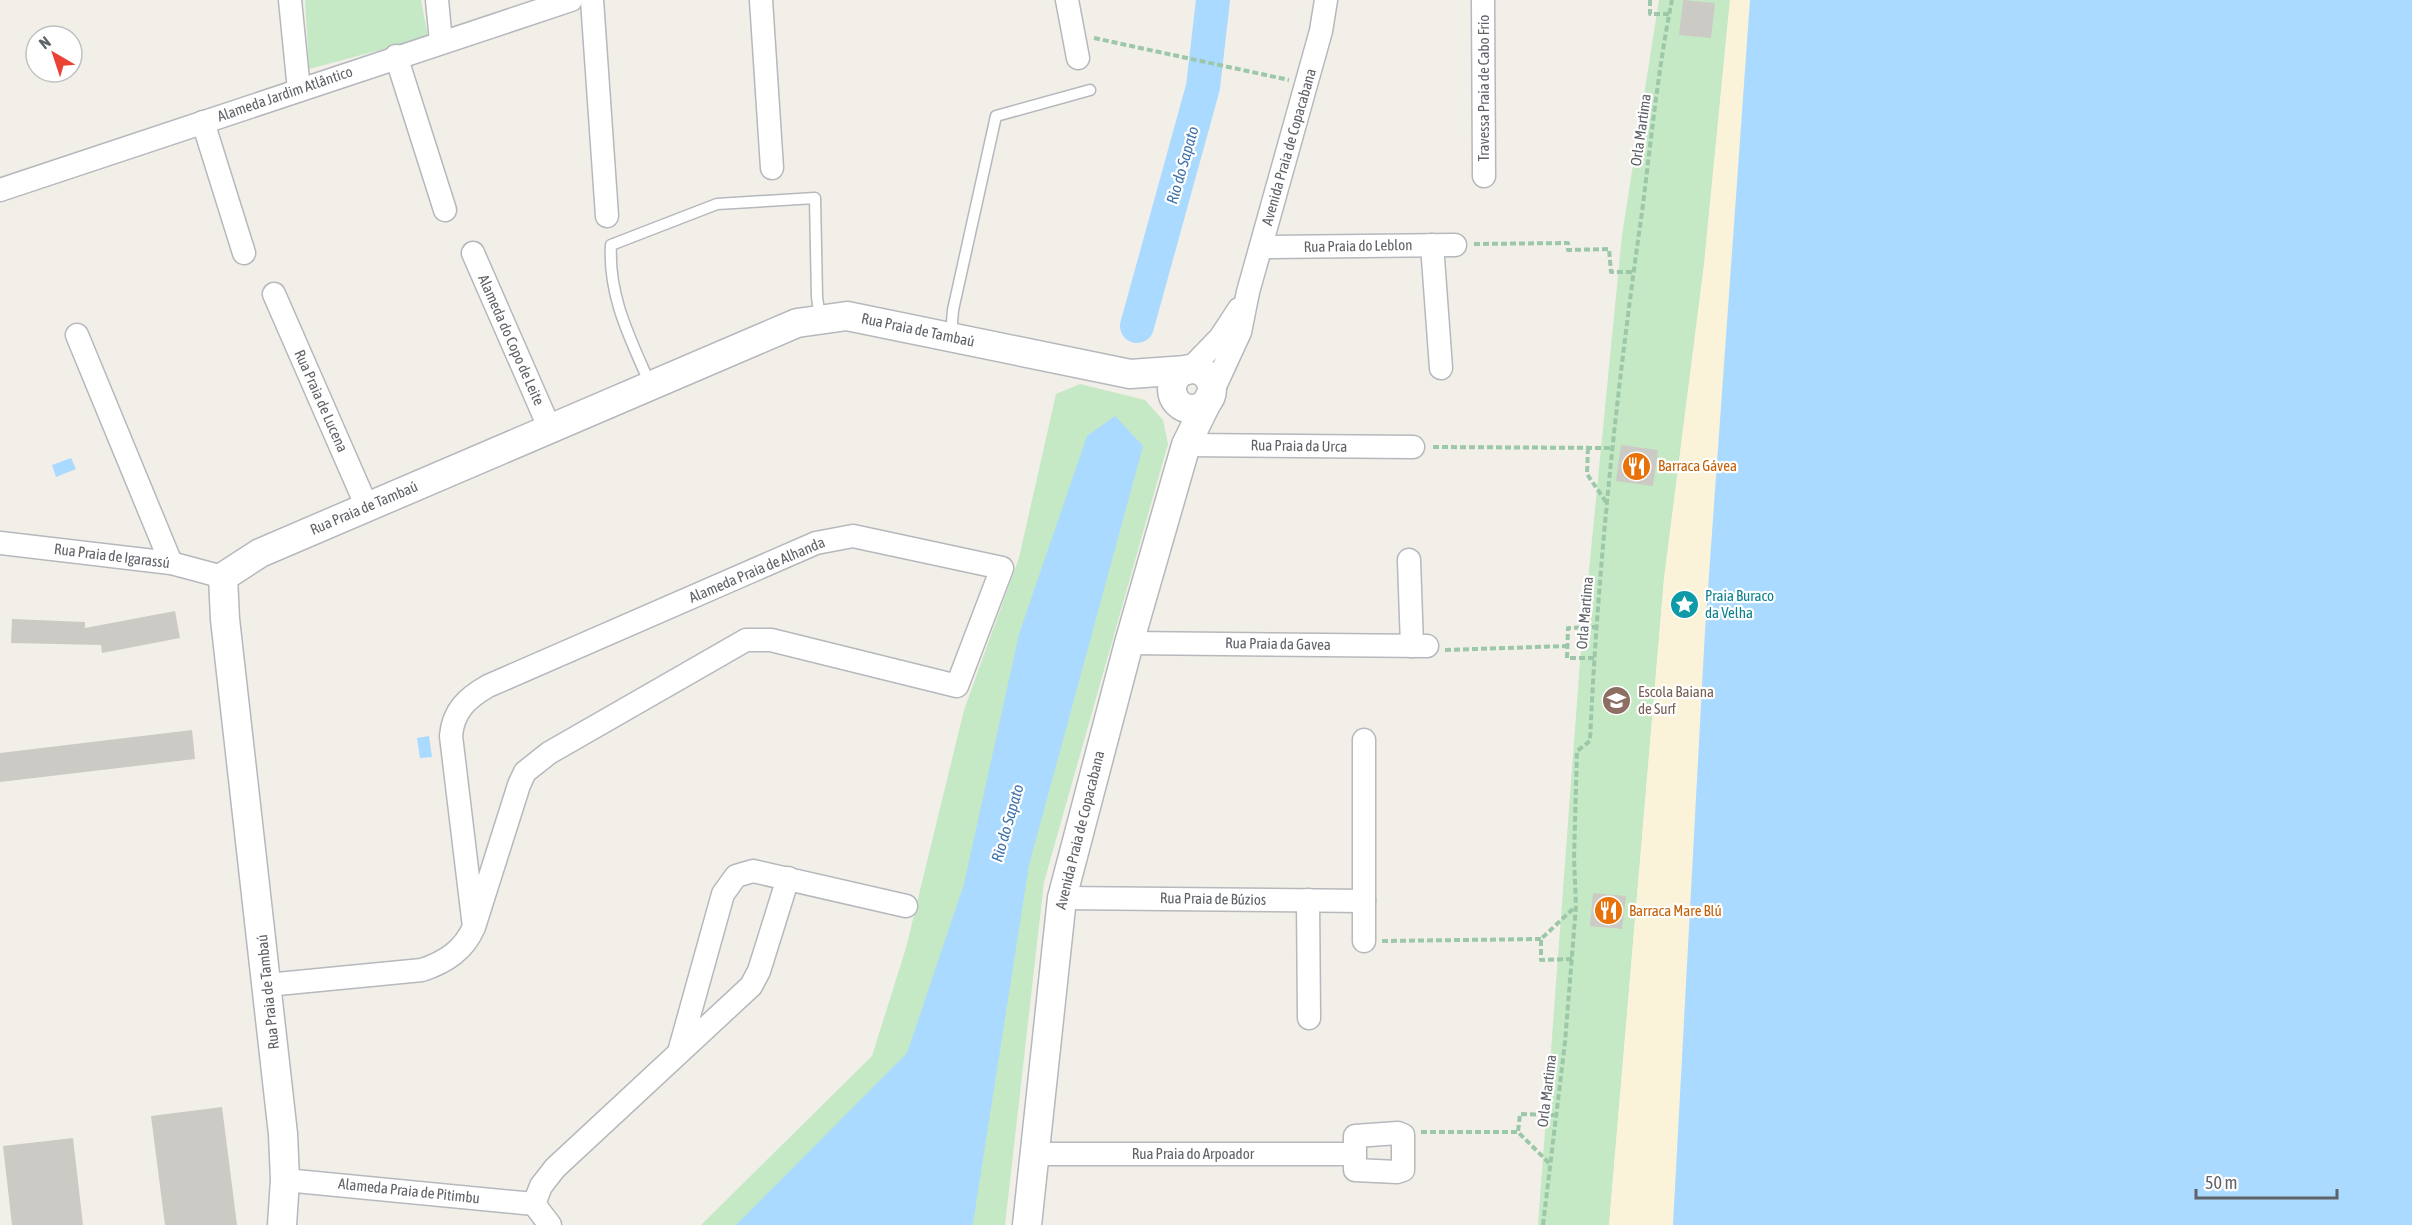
<svg xmlns="http://www.w3.org/2000/svg" width="2412" height="1225" viewBox="0 0 2412 1225" font-family="'Asap Condensed',sans-serif">
	<style>
		.green { fill: #c5e8c5 }
		.sand { fill: #fbf3d9 }
		.water { fill: #aadaff }
		.lines { fill: none; stroke-linecap: round; stroke-linejoin: round }
		.river { stroke: #aadaff; stroke-width: 34 }
		.building { fill: #cccac5 }
		.service-casing { stroke: #b5b8bc; stroke-width: 13 }
		.minor-casing { stroke: #b5b8bc; stroke-width: 25 }
		.tertiary-casing { stroke: #b5b8bc; stroke-width: 31 }
		.path { stroke: #9cc7a9; stroke-width: 4; stroke-dasharray: 6 3; stroke-linecap: butt }
		.service { stroke: #fff; stroke-width: 10 }
		.minor { stroke: #fff; stroke-width: 22 }
		.tertiary { stroke: #fff; stroke-width: 28 }
		.labels { text-anchor: middle; stroke-width: 4.5; stroke-linejoin: round; paint-order: stroke }
		.street-label { font-size: 15px; fill: #5f6368; stroke: #fff }
		.food-label { font-size: 15px; fill: #c56008; stroke: #fff; text-anchor: start }
		.culture-label { font-size: 15px; fill: #0d838f; stroke: #fff; text-anchor: start }
		.education-label { font-size: 15px; fill: #785e54; stroke: #fff; text-anchor: start }
		.water-label { font-size: 16px; font-style: italic; fill: #4174aa; stroke: #fff }
	</style>
	<rect width="100%" height="100%" fill="#f1efe8"/>
	<g class="green">
		<polygon points="305,0 421,0 428,37 309,69"/>
		<polygon points="1659,0 1730,0 1704,265 1664,579 1609,1225 1538,1225 1580,662 1622,235"/>
		<polygon points="1080,384 1145,400 1163,420 1168,444 1044,882 1005,1225 701,1225 872,1056 906,948 964,710 1019,558 1056,394"/>
	</g>
	<polygon class="sand" points="1730,0 1750,0 1705,631 1673,1225 1609,1225 1664,579 1704,265"/>
	<g class="water">
		<polygon points="1750,0 2412,0 2412,1225 1673,1225 1705,631"/>
		<polygon points="1115,416 1143,446 1029,865 973,1223 971,1225 736,1225 907,1053 964,884 1019,634 1087,436"/>
		<polygon points="71,458 76,469 56,477 52,465"/>
		<polygon points="429,736 432,757 420,758 417,738"/>
	</g>
	<g class="lines">
		<polyline class="river" points="1137,326 1203,87 1213,0"/>
	</g>
	<g class="building">
		<polygon points="1683,0 1715,3 1711,38 1679,35"/>
		<polygon points="1621,445 1658,450 1653,486 1616,481"/>
		<polygon points="175,611 180,638 102,653 101,645 11,643 12,619 85,622 85,628"/>
		<polygon points="192,730 195,759 0,782 0,753"/>
		<polygon points="1593,893 1626,896 1622,929 1590,926"/>
		<polygon points="222,1107 237,1225 165,1225 151,1116"/>
		<polygon points="73,1138 83,1225 12,1225 3,1146"/>
	</g>
	<g class="lines">
		<defs>
			<g id="service">
				<polyline points="951,335 953,310 996,116 1090,90"/>
				<path d="M 650,384 C 630,338 608,296 611,245 L 717,204 L 815,198 L 817,297 L 820,319"/>
			</g>
			<g id="minor">
				<polyline points="290,0 299,90"/>
				<polyline points="437,0 441,42"/>
				<polyline points="592,0 607,216"/>
				<polyline points="761,0 772,168"/>
				<polyline points="1067,0 1078,58"/>
				<polyline points="1483,0 1484,176"/>
				<polyline points="396,56 445,210"/>
				<polyline points="203,122 244,253"/>
				<polyline points="0,190 571,0"/>
				<polyline points="1432,245 1441,368"/>
				<polyline points="1261,247 1455,245"/>
				<polyline points="473,253 549,427"/>
				<polyline points="274,294 367,507"/>
				<polyline points="77,335 171,563"/>
				<polyline points="1190,369 1220,338 1239,309"/>
				<polyline points="1211,395 1240,332 1248,292 1321,31 1326,0"/>
				<polyline points="1186,445 1413,447"/>
				<polyline points="0,543 171,563 223,577"/>
				<polyline points="1409,560 1412,646"/>
				<polyline points="1129,643 1427,646"/>
				<polyline points="1364,740 1364,941"/>
				<polyline points="1062,898 1364,901"/>
				<polyline points="1308,900 1309,1018"/>
				<path d="M 267,985 L 422,970 C 446,962 464,950 474,927 L 519,785 L 525,772 L 549,753 L 746,640 L 771,640 L 957,686 L 1002,568 L 853,536 L 816,543 L 488,686 C 467,698 453,711 451,736 L 474,927"/>
				<polyline points="679,1052 723,894 736,876 753,871 906,906"/>
				<polygon points="1398,1133 1403,1135 1403,1170 1397,1172 1355,1170 1355,1136"/>
				<polyline points="1033,1154 1353,1154"/>
				<polyline points="285,1180 534,1204 541,1186 555,1168 751,986 759,971 788,878"/>
				<polyline points="534,1204 550,1225"/>
			</g>
			<g id="tertiary">
				<circle cx="1192" cy="389" r="20"/>
				<polyline points="282,1225 285,1180 283,1134 225,619 223,577 260,553 797,323 847,316 1130,374 1187,370"/>
				<polyline points="1027,1225 1062,898 1129,643 1186,445 1209,398"/>
			</g>
		</defs>
		<use href="#service" class="service-casing"/>
		<use href="#minor" class="minor-casing"/>
		<use href="#tertiary" class="tertiary-casing"/>
		<g class="path">
			<polyline points="1650,0 1650,14 1669,14"/>
			<polyline points="1094,38 1289,80"/>
			<polyline points="1474,244 1568,243 1568,250 1609,249 1611,272 1633,272"/>
			<polyline points="1433,447 1612,448"/>
			<polyline points="1588,448 1587,474 1606,502"/>
			<polyline points="1445,650 1567,646"/>
			<polyline points="1594,658 1567,658 1568,628 1596,627"/>
			<polyline points="1382,941 1541,939"/>
			<polyline points="1572,959 1541,960 1541,939 1575,907"/>
			<polyline points="1421,1132 1518,1132"/>
			<polyline points="1549,1163 1518,1132 1520,1114 1557,1115"/>
			<path d="M 1543,1225 L 1565,1042 L 1576,906 L 1574,858 L 1577,751 L 1590,741 C 1598,563 1617,387 1642,212 C 1651,141 1658,69 1672,0"/>
		</g>
		<use href="#service" class="service"/>
		<use href="#minor" class="minor"/>
		<use href="#tertiary" class="tertiary"/>
	</g>
	<defs>
		<symbol id="restaurant-disc" viewBox="-11 -11 22 22"><circle r="9.5" fill="#e8710a" stroke="#fff"/><path d="M-5-6h1v4h1v-4h1v4h1v-4h1v5L-1.5 .5V6h-2V.5L-5-1ZM5-6V6H3V1.5H1.5Q1.5-4 5-6Z" fill="#fff"/></symbol>
		<symbol id="sight-disc" viewBox="-11 -11 22 22"><circle r="9.5" fill="#0f9aa8" stroke="#fff"/><path d="M0-6L1.8-2.2L6-1.7L2.9 1.2L3.7 5.4L0 3.3L-3.7 5.4L-2.9 1.2L-6-1.7L-1.8-2.2Z" fill="#fff"/></symbol>
		<symbol id="school-disc" viewBox="-11 -11 22 22"><circle r="9.5" fill="#8d6e63" stroke="#fff"/><path d="M0-5L7-2L0 1L-7-2ZM-4 1L0 2.5L4 1V4Q0 6-4 4Z" fill="#fff"/></symbol>
	</defs>
	<g fill-rule="evenodd">
		<use href="#restaurant-disc" x="1620" y="450" width="33" height="33"/>
		<use href="#sight-disc" x="1668" y="588" width="33" height="33"/>
		<use href="#school-disc" x="1600" y="684" width="33" height="33"/>
		<use href="#restaurant-disc" x="1592" y="894" width="33" height="33"/>
	</g>
	<g class="labels">
		<g class="street-label">
			<text transform="translate(1484 88) rotate(-90)" y="5">Travessa Praia de Cabo Frio</text>
			<text transform="translate(285 94) rotate(-19)" y="5">Alameda Jardim Atlântico</text>
			<text transform="translate(1641 130) rotate(-82)" y="5">Orla Martima</text>
			<text transform="translate(1289 147) rotate(-74)" y="5">Avenida Praia de Copacabana</text>
			<text transform="translate(1358 246) rotate(-1)" y="5">Rua Praia do Leblon</text>
			<text transform="translate(918 330) rotate(12)" y="5">Rua Praia de Tambaú</text>
			<text transform="translate(511 340) rotate(66)" y="5">Alameda do Copo de Leite</text>
			<text transform="translate(321 401) rotate(66)" y="5">Rua Praia de Lucena</text>
			<text transform="translate(1299 446) rotate(1)" y="5">Rua Praia da Urca</text>
			<text transform="translate(364 508) rotate(-23)" y="5">Rua Praia de Tambaú</text>
			<text transform="translate(112 556) rotate(7)" y="5">Rua Praia de Igarassú</text>
			<text transform="translate(757 570) rotate(-23)" y="5">Alameda Praia de Alhanda</text>
			<text transform="translate(1585 613) rotate(-85)" y="5">Orla Martima</text>
			<text transform="translate(1278 644) rotate(1)" y="5">Rua Praia da Gavea</text>
			<text transform="translate(1080 830) rotate(-76)" y="5">Avenida Praia de Copacabana</text>
			<text transform="translate(1213 899) rotate(1)" y="5">Rua Praia de Búzios</text>
			<text transform="translate(268 992) rotate(-96)" y="5">Rua Praia de Tambaú</text>
			<text transform="translate(1547 1091) rotate(-83)" y="5">Orla Martima</text>
			<text x="1193" y="1159">Rua Praia do Arpoador</text>
			<text transform="translate(409 1191) rotate(6)" y="5">Alameda Praia de Pitimbu</text>
		</g>
		<g class="food-label">
			<text x="1658" y="471">Barraca Gávea</text>
			<text x="1629" y="916">Barraca Mare Blú</text>
		</g>
		<g class="culture-label">
			<text x="1705" y="601">Praia Buraco<tspan x="1705" dy="17">da Velha</tspan></text>
		</g>
		<g class="education-label">
			<text x="1638" y="697">Escola Baiana<tspan x="1638" dy="17">de Surf</tspan></text>
		</g>
		<g class="water-label">
			<text transform="translate(1182 165) rotate(-74)" y="6">Rio do Sapato</text>
			<text transform="translate(1007 823) rotate(-74)" y="6">Rio do Sapato</text>
		</g>
	</g>
	<g transform="translate(54 54) rotate(321)"><circle r="28" fill="#ffffff" stroke="#bfc1c3" stroke-width="1.5"/>
	<path d="M0-4.5L10 22L0 15L-10 22Z" fill="#ea4335"/>
	<text y="-9" font-size="16" font-weight="bold" text-anchor="middle" fill="#5f6368">N</text>
	</g>
	<path d="M2196 1189v9h141v-9" fill="none" stroke="#5f6368" stroke-width="3"/>
	<text x="2205" y="1189" font-size="18" fill="#5f6368" stroke="#ffffff" stroke-width="4.5" paint-order="stroke">50 m</text>
</svg>
